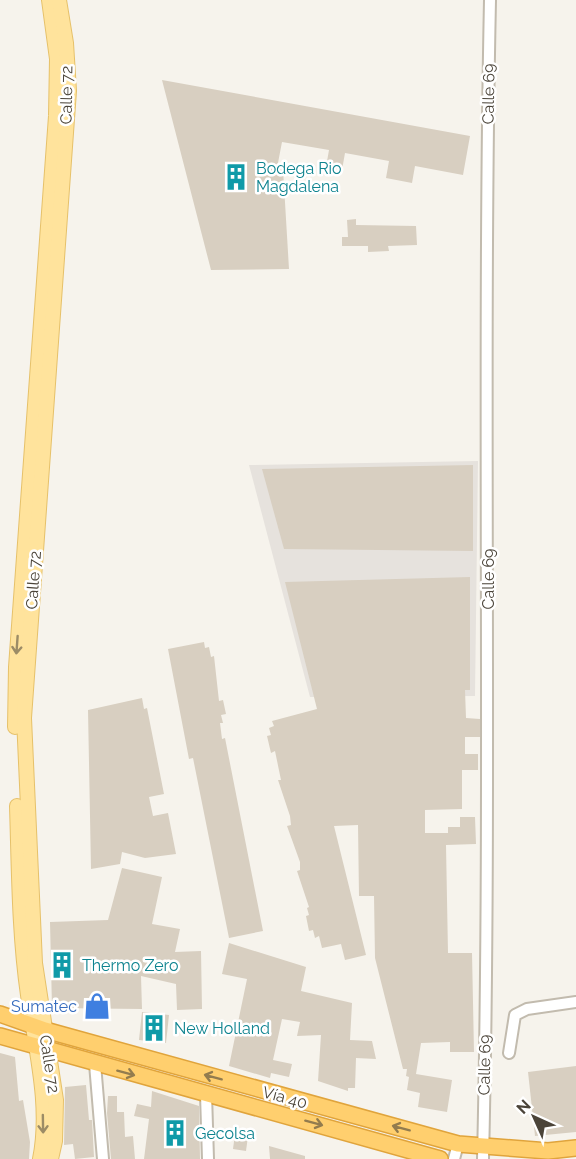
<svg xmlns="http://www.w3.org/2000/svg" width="576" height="1159" viewBox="0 0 576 1159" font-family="Raleway,sans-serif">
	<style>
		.industrial { fill: #e6e2dd }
		.building { fill: #d8cfc1 }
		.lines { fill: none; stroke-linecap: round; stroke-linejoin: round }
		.minor-casing { stroke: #c2bbae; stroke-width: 14 }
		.major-casing { stroke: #e6c16a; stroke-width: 16 }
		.highway-casing { stroke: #e0a43c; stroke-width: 18 }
		.minor { stroke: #fff; stroke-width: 10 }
		.major { stroke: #ffe39c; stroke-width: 14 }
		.highway { stroke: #ffcf6e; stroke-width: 15 }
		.oneway { stroke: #9c8c66 }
		.oneway2 { stroke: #937c4e }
		.labels { text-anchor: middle; stroke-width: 5; stroke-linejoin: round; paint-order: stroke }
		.street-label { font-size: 16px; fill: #4b4439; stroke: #fff }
		.culture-label { font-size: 16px; fill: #0d838f; stroke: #fff; text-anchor: start }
		.shop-label { font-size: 16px; fill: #366cbe; stroke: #fff; text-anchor: end }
	</style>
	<rect width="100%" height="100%" fill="#f6f3ec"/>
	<polygon class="industrial" points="478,461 475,696 310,697 249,465"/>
	<g class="building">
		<polygon points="162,80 470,136 463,175 415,166 412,183 386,178 389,161 345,153 342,170 326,167 329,150 282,142 277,168 283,169 289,269 211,270"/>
		<polygon points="356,219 356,225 416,226 417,245 388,246 389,251 368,252 368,246 342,246 342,237 348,237 347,220"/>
		<polygon points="473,465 473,551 284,549 262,469"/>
		<polygon points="470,577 470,690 465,690 466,718 480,719 480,737 465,737 465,754 478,754 478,770 462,770 462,809 425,810 425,833 448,833 448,827 460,827 460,817 475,817 476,844 446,845 448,953 472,953 474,1052 450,1052 450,1042 421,1043 416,1074 452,1080 447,1112 418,1107 420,1093 407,1090 409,1077 406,1076 407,1069 403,1069 375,958 374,896 359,896 358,825 334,826 366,955 345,960 341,944 322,948 319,936 315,938 313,930 309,931 306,916 309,915 307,908 309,907 297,871 300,870 300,862 287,826 291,825 290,816 278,780 281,780 275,751 271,753 267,736 271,735 269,728 274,726 272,721 317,709 285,582"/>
		<polygon points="204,642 205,648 209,647 211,657 214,656 219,701 223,700 226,714 221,715 223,723 220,723 222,739 225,738 263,931 229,938 193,758 189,759 168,649"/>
		<polygon points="142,698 144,709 147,708 164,794 149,797 153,816 168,813 176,854 145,858 122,852 120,864 91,869 88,710"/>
		<polygon points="122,868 162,877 152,924 180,929 175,952 201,951 202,1009 177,1010 176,984 141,976 142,1009 52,1008 50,922 108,920"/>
		<polygon points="229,943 306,967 301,991 352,1003 350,1040 372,1041 376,1059 356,1058 355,1088 348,1088 348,1091 318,1081 321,1035 297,1036 300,1022 282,1019 273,1060 292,1064 289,1077 271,1073 270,1078 229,1066 247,979 222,974"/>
		<polygon points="142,1012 169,1015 166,1043 139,1040"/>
		<polygon points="0,1053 15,1057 19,1101 23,1100 30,1142 29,1159 0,1159"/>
		<polygon points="576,1066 576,1132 535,1136 528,1072"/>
		<polygon points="86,1085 89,1120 92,1120 94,1157 75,1159 73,1144 64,1145 65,1087"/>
		<polygon points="152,1091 199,1106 200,1159 144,1159 149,1119 134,1116 137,1104 151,1107"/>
		<polygon points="108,1096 117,1096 117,1112 124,1112 125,1137 133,1136 135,1159 111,1159 107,1113"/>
		<polygon points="235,1134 248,1136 246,1151 233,1149"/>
		<polygon points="269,1146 305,1156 305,1159 270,1159"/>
	</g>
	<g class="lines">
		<defs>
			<g id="minor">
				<polyline points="509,1053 515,1015 527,1009 576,1002"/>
				<polyline points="95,1064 103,1159"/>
				<polyline points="206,1094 208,1159"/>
				<polyline points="454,1159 458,1144"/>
				<path d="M 483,1159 C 492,773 482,386 490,0"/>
			</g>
			<g id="major">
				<polyline points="15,727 16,667 56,116 57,59 49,0"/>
				<path d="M 17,806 C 19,868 19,933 28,995 C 35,1048 51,1105 40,1159"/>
				<polyline points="51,1159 55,1141 56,1100 35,963 24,718 69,91 66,43 59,0"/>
			</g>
			<g id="highway">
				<polyline points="0,1014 45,1030 458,1144 548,1151 576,1148"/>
				<polyline points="0,1036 440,1159"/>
			</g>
		</defs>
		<use href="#minor" class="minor-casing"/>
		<use href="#major" class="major-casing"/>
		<use href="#highway" class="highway-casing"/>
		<use href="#minor" class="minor"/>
		<use href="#major" class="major"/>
		<use href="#highway" class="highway"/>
	</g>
	<defs><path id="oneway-shaft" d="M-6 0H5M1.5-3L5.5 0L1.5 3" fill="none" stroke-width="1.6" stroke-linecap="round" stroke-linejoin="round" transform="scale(1.5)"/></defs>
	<g class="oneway">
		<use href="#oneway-shaft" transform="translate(17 645) rotate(94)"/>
		<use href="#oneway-shaft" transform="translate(43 1124) rotate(89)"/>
	</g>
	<g class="oneway2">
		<use href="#oneway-shaft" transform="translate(126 1073) rotate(15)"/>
		<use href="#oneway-shaft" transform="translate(213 1077) rotate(-165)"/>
		<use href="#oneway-shaft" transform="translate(314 1123) rotate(15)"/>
		<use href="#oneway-shaft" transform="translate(401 1128) rotate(-165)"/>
	</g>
	<defs>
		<symbol id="building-bare" viewBox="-9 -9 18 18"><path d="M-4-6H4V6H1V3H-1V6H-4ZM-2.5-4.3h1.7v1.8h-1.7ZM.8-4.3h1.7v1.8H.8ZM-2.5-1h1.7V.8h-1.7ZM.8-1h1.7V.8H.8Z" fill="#0f9aa8" stroke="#fff" stroke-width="2.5" paint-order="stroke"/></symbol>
		<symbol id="shop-bare" viewBox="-9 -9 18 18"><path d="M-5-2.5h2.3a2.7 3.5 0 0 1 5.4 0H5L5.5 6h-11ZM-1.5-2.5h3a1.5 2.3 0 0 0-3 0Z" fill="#3f7fe0" stroke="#fff" stroke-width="2.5" paint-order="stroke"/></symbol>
	</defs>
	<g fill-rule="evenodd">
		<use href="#building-bare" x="217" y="158" width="38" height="38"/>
		<use href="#building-bare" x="43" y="946" width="38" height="38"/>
		<use href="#shop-bare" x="78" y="987" width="38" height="38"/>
		<use href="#building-bare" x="135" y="1009" width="38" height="38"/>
		<use href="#building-bare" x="156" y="1114" width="38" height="38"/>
	</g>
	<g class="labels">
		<g class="street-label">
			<text transform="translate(488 94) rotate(-89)" y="6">Calle 69</text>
			<text transform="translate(66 95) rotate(-89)" y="6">Calle 72</text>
			<text transform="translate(488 579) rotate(-90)" y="6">Calle 69</text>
			<text transform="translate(33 580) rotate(-86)" y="6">Calle 72</text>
			<text transform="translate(50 1064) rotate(81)" y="6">Calle 72</text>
			<text transform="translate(484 1065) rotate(-89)" y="6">Calle 69</text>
			<text transform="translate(285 1097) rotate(15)" y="6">Vía 40</text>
		</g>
		<g class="culture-label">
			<text x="256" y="174">Bodega Rio<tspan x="256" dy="18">Magdalena</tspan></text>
			<text x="82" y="971">Thermo Zero</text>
			<text x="174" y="1034">New Holland</text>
			<text x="195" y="1139">Gecolsa</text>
		</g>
		<g class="shop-label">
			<text x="77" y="1012">Sumatec</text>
		</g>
	</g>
	<g transform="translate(534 1117) rotate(315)" stroke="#ffffff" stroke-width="4.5" paint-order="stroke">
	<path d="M0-4.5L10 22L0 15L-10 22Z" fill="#4b4439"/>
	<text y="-9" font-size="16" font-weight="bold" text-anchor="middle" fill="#4b4439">N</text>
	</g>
</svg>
